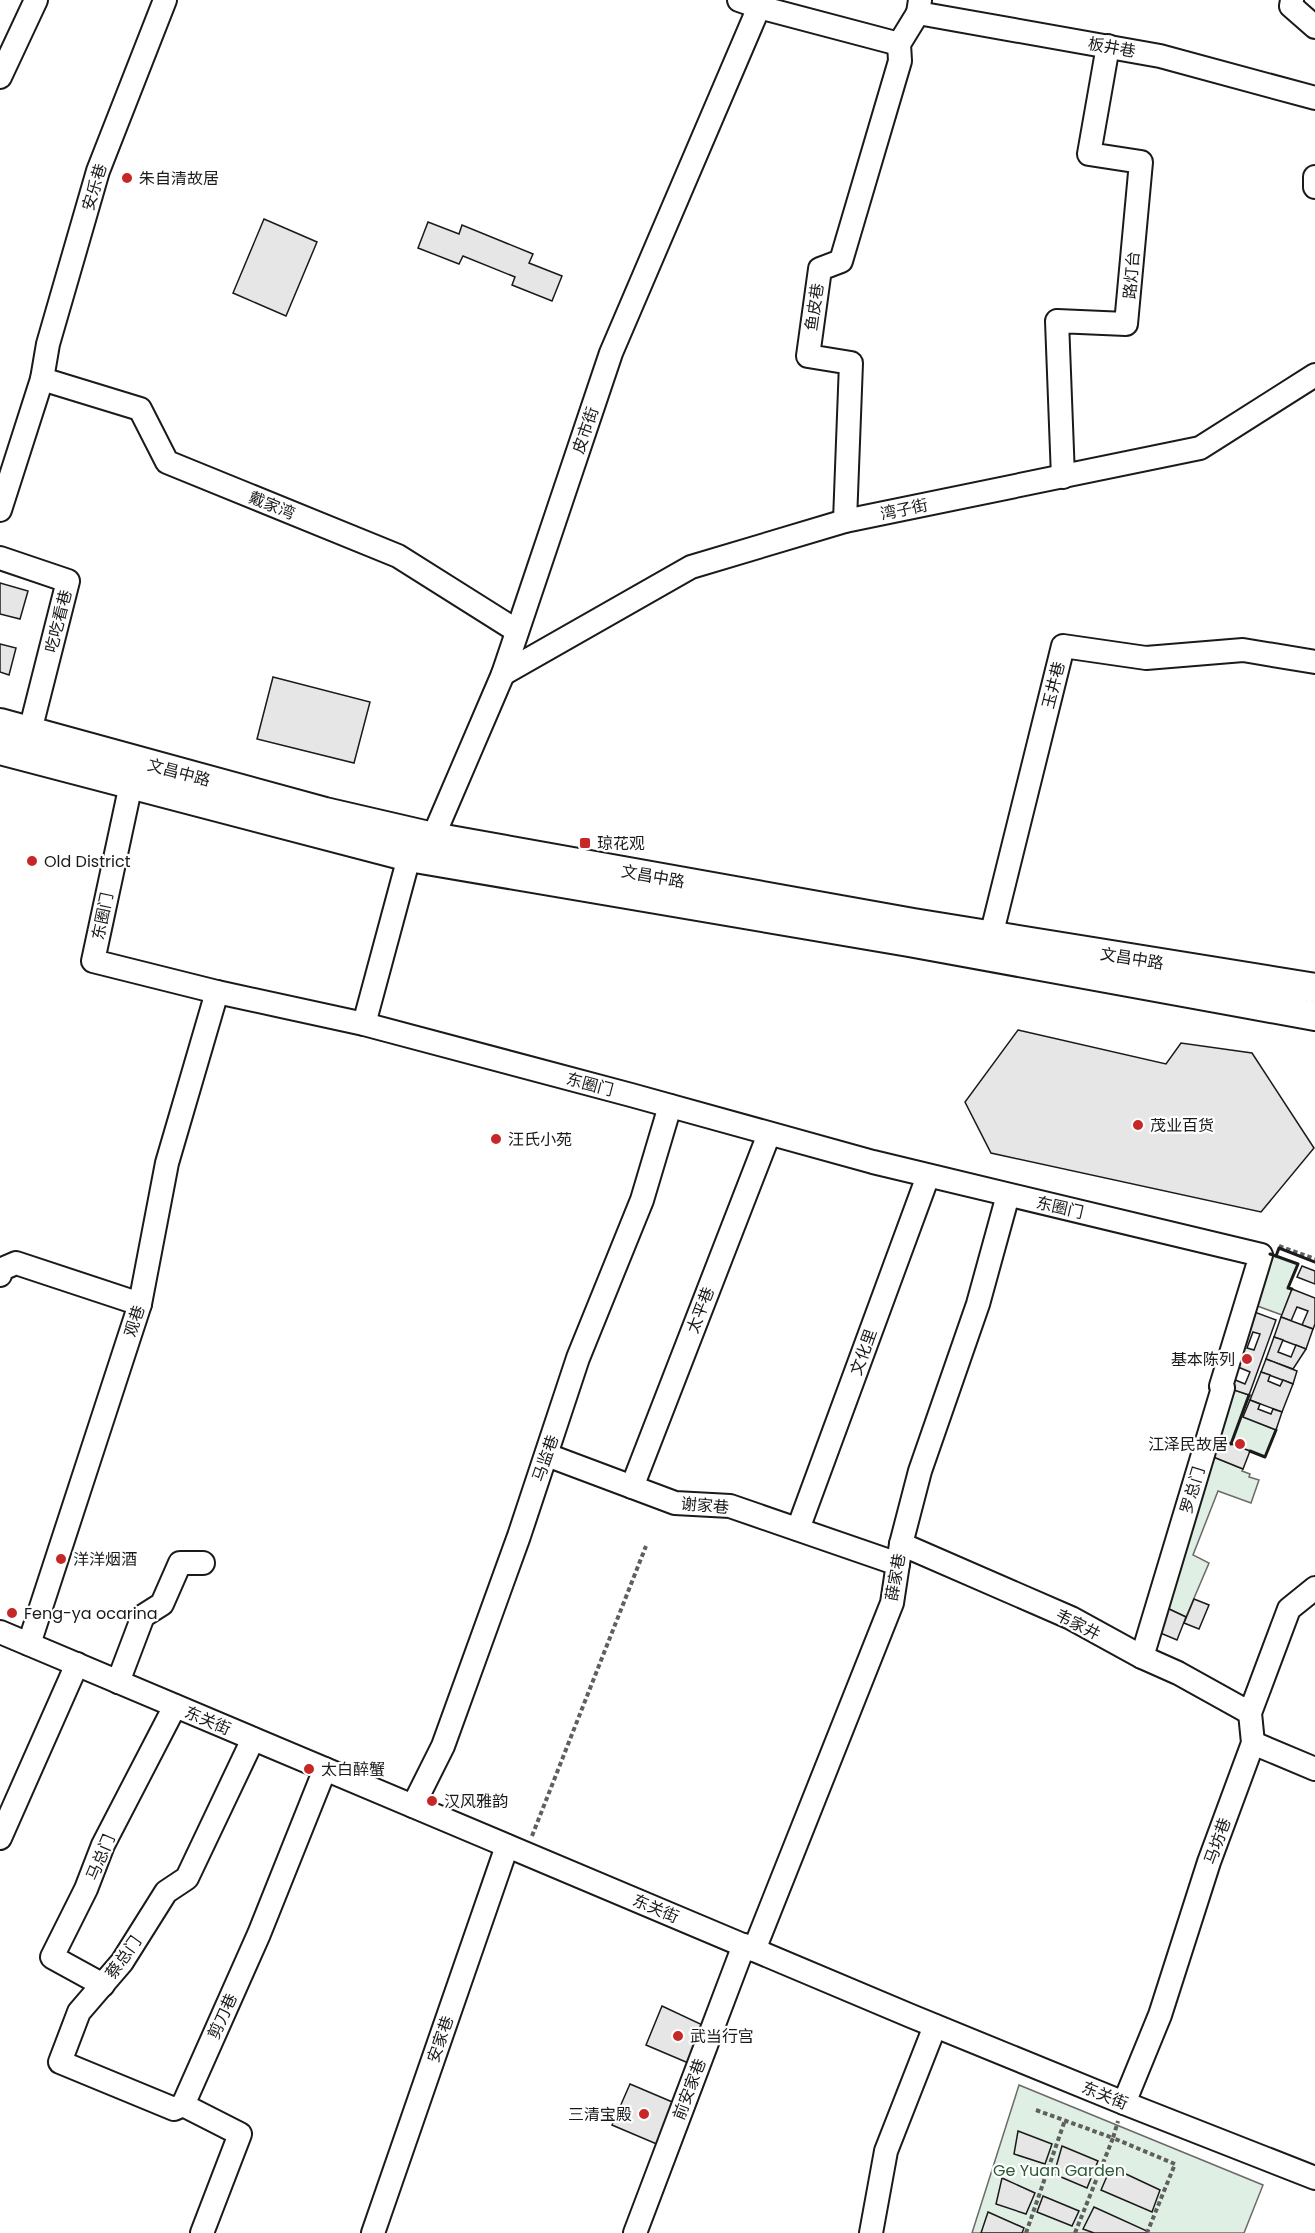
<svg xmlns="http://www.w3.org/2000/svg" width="1315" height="2233" viewBox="0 0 1315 2233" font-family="Poppins,'Noto Sans SC',sans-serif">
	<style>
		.green { fill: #e0efe3; stroke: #6a6a6a; stroke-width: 1.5 }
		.building { fill: #e6e6e6; stroke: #1a1a1a; stroke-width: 1.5; fill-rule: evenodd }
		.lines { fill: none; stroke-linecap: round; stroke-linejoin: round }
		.minor-casing { stroke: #1a1a1a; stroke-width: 26 }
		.major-casing { stroke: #1a1a1a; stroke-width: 32 }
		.path { stroke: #5f5f5f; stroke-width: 4; stroke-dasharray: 4.5 3; stroke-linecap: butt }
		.minor { stroke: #fff; stroke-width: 22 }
		.major { stroke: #fff; stroke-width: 28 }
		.wall { stroke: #1a1a1a; stroke-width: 3 }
		.poi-dot { fill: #c62828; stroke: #fff; stroke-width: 2 }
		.labels { text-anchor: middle; stroke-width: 4.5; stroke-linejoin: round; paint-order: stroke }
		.street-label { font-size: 16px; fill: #1a1a1a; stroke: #fff }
		.poi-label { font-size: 16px; fill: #1a1a1a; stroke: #fff; text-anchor: start }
		.park-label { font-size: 16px; fill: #2b5a34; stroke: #fff }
	</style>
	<rect width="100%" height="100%" fill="#fff"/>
	<g class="green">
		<polygon points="1270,1253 1298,1264 1288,1287 1292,1289 1282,1315 1252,1304"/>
		<polygon points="1226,1387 1252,1396 1244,1417 1276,1430 1265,1457 1213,1437"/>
		<polygon points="1206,1454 1243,1469 1242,1471 1250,1474 1249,1477 1259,1480 1251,1503 1218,1491 1193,1555 1209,1563 1186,1617 1167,1608"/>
		<polygon points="1019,2085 1263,2185 1244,2233 972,2233"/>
	</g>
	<g class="building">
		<polygon points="264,219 317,242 286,316 233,293"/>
		<polygon points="428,222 459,234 462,225 533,254 529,263 562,276 552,301 512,285 515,277 463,256 459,264 418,248"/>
		<polygon points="0,583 28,591 20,619 0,614"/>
		<polygon points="0,644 16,648 9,675 0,672"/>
		<polygon points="273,677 370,702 354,763 257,739"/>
		<polygon points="1018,1030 1166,1064 1181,1043 1252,1053 1314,1148 1261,1212 991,1153 965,1102"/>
		<polygon points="1302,1266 1315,1271 1315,1284 1297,1277"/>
		<polygon points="1292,1289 1315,1298 1315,1324 1313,1329 1302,1325 1308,1311 1297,1307 1291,1321 1281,1317"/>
		<path d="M 1249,1310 L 1276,1320 L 1249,1395 L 1222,1386 ZM 1253,1332 L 1260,1334 L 1254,1350 L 1247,1348 ZM 1238,1367 L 1250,1372 L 1245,1384 L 1233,1379 Z"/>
		<polygon points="1281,1317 1313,1329 1306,1349 1274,1337"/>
		<polygon points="1274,1337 1283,1340 1278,1352 1291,1357 1296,1345 1306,1349 1293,1369 1266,1359"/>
		<polygon points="1266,1359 1297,1371 1293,1384 1261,1372"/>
		<polygon points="1261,1372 1270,1375 1268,1381 1280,1386 1283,1380 1293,1384 1282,1412 1250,1400"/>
		<polygon points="1250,1400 1260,1404 1258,1409 1271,1414 1273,1409 1282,1412 1276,1430 1243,1417"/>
		<polygon points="1213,1437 1250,1451 1243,1469 1206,1454"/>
		<polygon points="1194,1599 1209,1605 1199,1629 1184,1623"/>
		<polygon points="1167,1608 1186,1617 1177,1640 1158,1632"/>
		<polygon points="662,2006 709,2028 693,2065 646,2045"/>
		<polygon points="630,2084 677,2104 659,2145 612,2125"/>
		<polygon points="1018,2131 1052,2144 1045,2164 1014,2154"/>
		<polygon points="1062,2146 1098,2161 1087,2188 1054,2174"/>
		<polygon points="1111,2167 1160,2190 1152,2212 1101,2190"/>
		<polygon points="1002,2178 1035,2193 1026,2214 996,2204"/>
		<polygon points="1043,2196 1079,2211 1072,2226 1037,2212"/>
		<polygon points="1094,2207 1147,2231 1146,2233 1094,2233 1083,2229"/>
		<polygon points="988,2212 1024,2228 1022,2233 981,2233"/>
	</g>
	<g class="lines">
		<defs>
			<g id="minor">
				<polyline points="739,0 759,7 899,44"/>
				<polyline points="920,0 918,13 1160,56 1315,98"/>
				<polyline points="1292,0 1291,6 1315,27"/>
				<polyline points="0,77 36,0"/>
				<polyline points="1315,177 1315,187"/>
				<polyline points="42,379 140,409 167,462 398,556 517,631"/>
				<polyline points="1063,477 1057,321 1126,324 1141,162 1089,154 1108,46"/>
				<polyline points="0,510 42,379 48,344 98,171 165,0"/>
				<polyline points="845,521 851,363 808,356 820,269 841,261 900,61 899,44 918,13"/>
				<polyline points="0,558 68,581 30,731"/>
				<polyline points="503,674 691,567 845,521 1200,448 1315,375"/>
				<polyline points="131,784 93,961 217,992 364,1024 631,1095 873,1162 1261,1255 1221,1386 1223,1388 1142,1657"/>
				<polyline points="991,936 1063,646 1146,658 1243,650 1315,662"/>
				<polyline points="364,1024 409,857 433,837 503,674 611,353 762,0"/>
				<polyline points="0,1275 2,1269 16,1263 140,1304"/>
				<polyline points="547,1455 675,1503 730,1506 898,1564"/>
				<polyline points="632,1487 769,1134"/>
				<polyline points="798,1529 928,1176"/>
				<polyline points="901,1544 1071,1618 1142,1657 1178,1673 1250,1713"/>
				<polyline points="0,1632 911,2016 1124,2103 1315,2178"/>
				<polyline points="29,1644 140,1304 167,1163 217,992"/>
				<polyline points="118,1682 143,1616 162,1604 180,1563 203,1563"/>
				<polyline points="1253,1743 1315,1769"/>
				<polyline points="413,1806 443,1746 519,1536 578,1358 642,1200 670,1106"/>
				<polyline points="0,1838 77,1664"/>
				<polyline points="754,1950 892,1603 901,1544 920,1471 978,1304 1008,1195"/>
				<polyline points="103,1985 52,1957 86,1889 103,1845 175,1706"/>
				<polyline points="1124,2103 1160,2015 1209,1862 1253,1743 1250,1713 1289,1609 1315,1588"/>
				<polyline points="183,2105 174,2109 60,2062 79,2012 122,1962 166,1892 187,1878 253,1739"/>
				<polyline points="202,2233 240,2134 183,2105 259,1934 325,1769"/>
				<polyline points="373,2233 507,1846"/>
				<polyline points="635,2233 744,1945"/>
				<polyline points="871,2233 886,2151 935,2026"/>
			</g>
			<g id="major">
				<polyline points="0,723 325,812 433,837 913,923 1315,988"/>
				<polyline points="0,750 409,857 909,942 1315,1016"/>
			</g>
		</defs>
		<use href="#minor" class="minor-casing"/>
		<use href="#major" class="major-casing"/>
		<g class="path">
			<polyline points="1279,1246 1315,1259"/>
			<polyline points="532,1836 646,1546"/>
			<polyline points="1036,2110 1113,2138 1118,2121"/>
			<polyline points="1026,2233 1065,2120"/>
			<polyline points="1075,2233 1113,2138 1175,2164 1147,2233"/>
		</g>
		<use href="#minor" class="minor"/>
		<use href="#major" class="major"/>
		<g class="wall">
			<polyline points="1270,1254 1298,1264 1288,1288 1292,1289"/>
			<polyline points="1276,1256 1279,1248 1315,1262"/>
			<polyline points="1231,1444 1249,1395"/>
			<polyline points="1250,1451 1265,1457 1276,1430"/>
		</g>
	</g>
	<g class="poi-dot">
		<circle cx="127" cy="178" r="6"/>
		<rect x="579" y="837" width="12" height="12" rx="3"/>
		<circle cx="32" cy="861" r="6"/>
		<circle cx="1138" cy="1125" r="6"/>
		<circle cx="496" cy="1139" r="6"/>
		<circle cx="1247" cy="1359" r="6"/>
		<circle cx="1240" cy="1444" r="6"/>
		<circle cx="61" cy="1559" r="6"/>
		<circle cx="12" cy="1613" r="6"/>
		<circle cx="309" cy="1769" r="6"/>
		<circle cx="432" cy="1801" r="6"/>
		<circle cx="678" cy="2036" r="6"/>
		<circle cx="644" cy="2114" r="6"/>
	</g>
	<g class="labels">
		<g class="street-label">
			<text transform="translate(1112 47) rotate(10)" y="6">板井巷</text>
			<text transform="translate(94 187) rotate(-73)" y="6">安乐巷</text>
			<text transform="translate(1131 275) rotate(-85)" y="6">路灯台</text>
			<text transform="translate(814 307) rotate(-82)" y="6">鱼皮巷</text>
			<text transform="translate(585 430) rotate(-71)" y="6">皮市街</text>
			<text transform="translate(272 505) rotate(22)" y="6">戴家湾</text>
			<text transform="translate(904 509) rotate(-12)" y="6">湾子街</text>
			<text transform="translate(58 621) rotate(-76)" y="6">吃吃看巷</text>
			<text transform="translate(1053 685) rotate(-76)" y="6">玉井巷</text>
			<text transform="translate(179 772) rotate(15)" y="6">文昌中路</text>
			<text transform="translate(653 876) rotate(10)" y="6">文昌中路</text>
			<text transform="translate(102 916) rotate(-78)" y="6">东圈门</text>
			<text transform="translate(1132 958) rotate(9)" y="6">文昌中路</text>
			<text transform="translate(590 1084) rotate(15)" y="6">东圈门</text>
			<text transform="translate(1060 1207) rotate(13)" y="6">东圈门</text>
			<text transform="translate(700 1310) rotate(-69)" y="6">太平巷</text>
			<text transform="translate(134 1321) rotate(-72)" y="6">观巷</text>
			<text transform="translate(863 1352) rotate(-70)" y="6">文化里</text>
			<text transform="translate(545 1458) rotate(-71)" y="6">马监巷</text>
			<text transform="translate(1192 1490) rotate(-73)" y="6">罗总门</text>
			<text transform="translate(705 1505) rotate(5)" y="6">谢家巷</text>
			<text transform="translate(895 1577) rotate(-80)" y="6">薛家巷</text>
			<text transform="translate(1078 1624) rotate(27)" y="6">韦家井</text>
			<text transform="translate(208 1720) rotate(23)" y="6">东关街</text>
			<text transform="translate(1217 1841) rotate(-70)" y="6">马坊巷</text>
			<text transform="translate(100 1857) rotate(-67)" y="6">马总门</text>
			<text transform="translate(656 1908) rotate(23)" y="6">东关街</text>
			<text transform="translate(123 1957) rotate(-54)" y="6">蔡总门</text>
			<text transform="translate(222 2016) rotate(-66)" y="6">剪刀巷</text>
			<text transform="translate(440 2039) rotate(-71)" y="6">安家巷</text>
			<text transform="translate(689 2089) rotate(-69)" y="6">前安家巷</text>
			<text transform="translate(1105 2095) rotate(22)" y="6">东关街</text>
		</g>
		<g class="poi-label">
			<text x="139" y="184">朱自清故居</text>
			<text x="597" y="849">琼花观</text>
			<text x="44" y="867">Old District</text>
			<text x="1150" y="1131">茂业百货</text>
			<text x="508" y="1145">汪氏小苑</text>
			<text x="1235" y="1365" text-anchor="end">基本陈列</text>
			<text x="1228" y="1450" text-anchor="end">江泽民故居</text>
			<text x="73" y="1565">洋洋烟酒</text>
			<text x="24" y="1619">Feng-ya ocarina</text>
			<text x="321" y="1775">太白醉蟹</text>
			<text x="444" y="1807">汉风雅韵</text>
			<text x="690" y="2042">武当行宫</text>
			<text x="632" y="2120" text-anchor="end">三清宝殿</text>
		</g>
		<g class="park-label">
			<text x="1059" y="2176">Ge Yuan Garden</text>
		</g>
	</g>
</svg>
